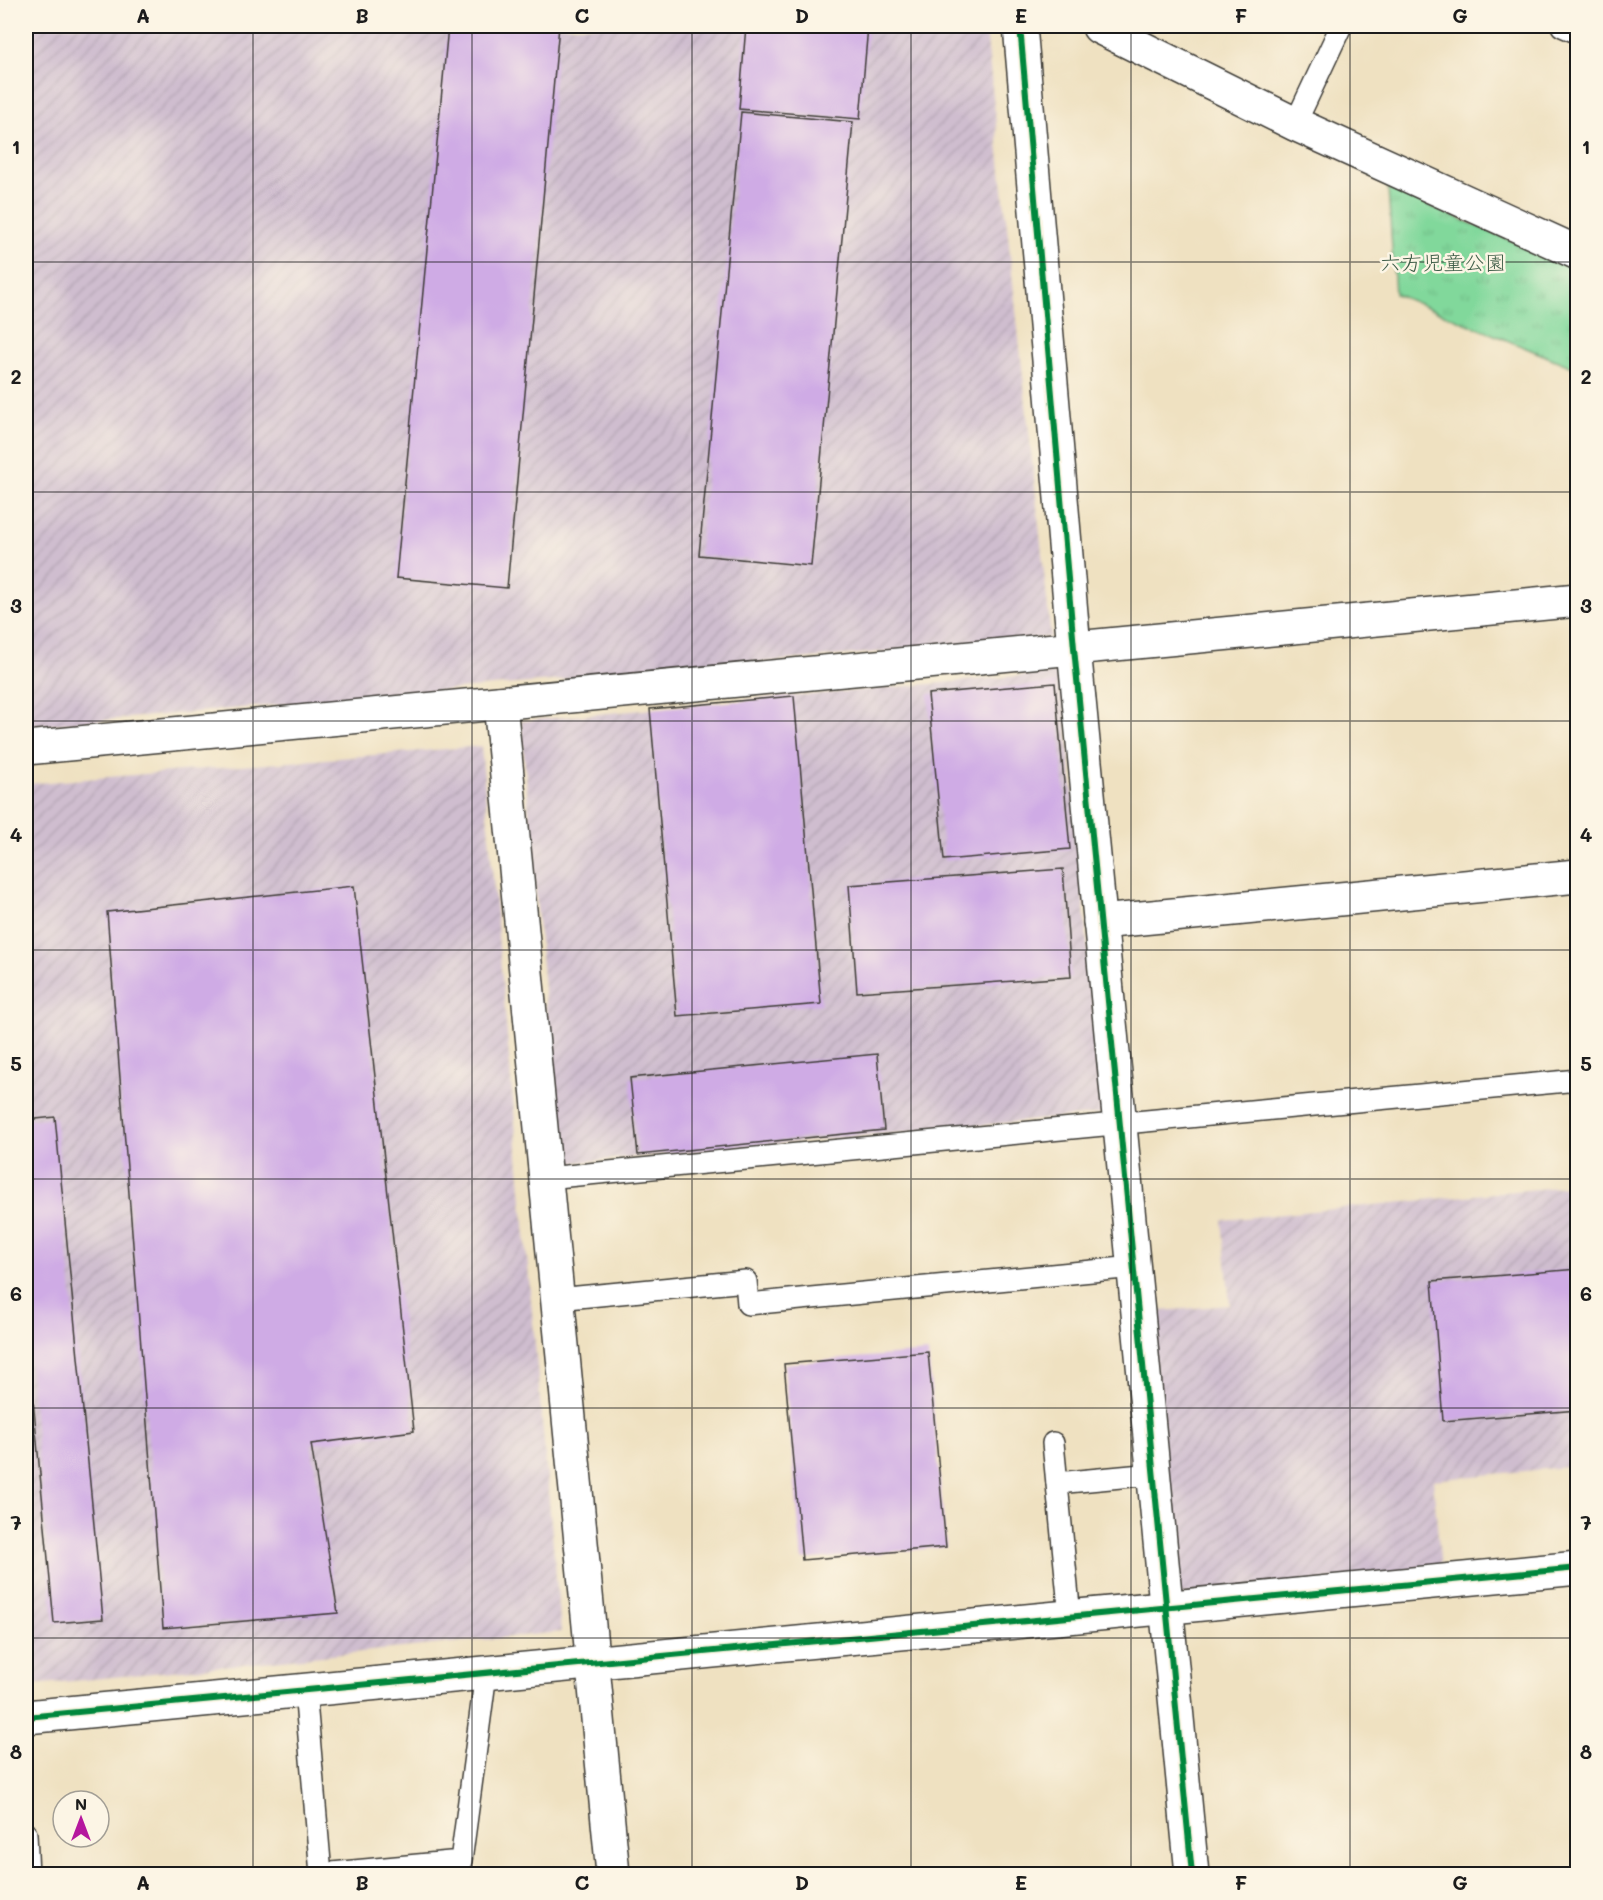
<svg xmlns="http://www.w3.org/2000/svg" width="1603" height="1900" viewBox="0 0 1603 1900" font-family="Mali,'Klee One',sans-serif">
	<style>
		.industrial { fill: url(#industrial-furrows) }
		.grass { fill: url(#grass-tufts); stroke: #4e7a5c; stroke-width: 1.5 }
		.building { fill: #cfabe5 }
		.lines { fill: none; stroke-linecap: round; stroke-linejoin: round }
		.service-casing { stroke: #3c3a35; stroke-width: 24 }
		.minor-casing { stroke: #3c3a35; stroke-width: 36 }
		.tertiary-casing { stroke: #3c3a35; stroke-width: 36 }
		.service { stroke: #fff; stroke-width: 21 }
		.minor { stroke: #fff; stroke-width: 33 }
		.tertiary { stroke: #fff; stroke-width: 33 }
		.cycleway-casing { stroke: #fcf5e5; stroke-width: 10 }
		.cycleway { stroke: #00873e; stroke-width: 6 }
		.grid { fill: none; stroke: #1c1c1c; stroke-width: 1.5; stroke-opacity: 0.55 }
		.labels { text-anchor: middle; stroke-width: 5; stroke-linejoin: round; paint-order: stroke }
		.park-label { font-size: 21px; fill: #3f5e48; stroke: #fcf5e5 }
		.neatline { fill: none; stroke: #1c1c1c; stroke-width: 2 }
		.grid-label { font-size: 20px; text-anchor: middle; font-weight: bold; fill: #1c1c1c }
	</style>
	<defs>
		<pattern id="industrial-furrows" width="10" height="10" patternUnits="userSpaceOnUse" patternTransform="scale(1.5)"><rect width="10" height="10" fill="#cfbdcf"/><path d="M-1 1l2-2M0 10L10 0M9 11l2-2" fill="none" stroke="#b1a2b1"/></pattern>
		<pattern id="grass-tufts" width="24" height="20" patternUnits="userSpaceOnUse" patternTransform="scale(1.5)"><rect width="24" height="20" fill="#81d89b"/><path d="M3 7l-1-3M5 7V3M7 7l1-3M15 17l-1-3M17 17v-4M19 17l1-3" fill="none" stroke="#6fb985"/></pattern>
	</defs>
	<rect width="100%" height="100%" fill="#fcf5e5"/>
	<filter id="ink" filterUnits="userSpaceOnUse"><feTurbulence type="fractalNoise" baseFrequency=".0167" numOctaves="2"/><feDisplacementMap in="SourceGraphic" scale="12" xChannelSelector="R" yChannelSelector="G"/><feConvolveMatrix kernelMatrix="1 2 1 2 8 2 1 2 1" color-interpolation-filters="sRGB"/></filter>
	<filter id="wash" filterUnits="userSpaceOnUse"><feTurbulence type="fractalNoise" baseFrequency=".008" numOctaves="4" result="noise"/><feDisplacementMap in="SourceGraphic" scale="24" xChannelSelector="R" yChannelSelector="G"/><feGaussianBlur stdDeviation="1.35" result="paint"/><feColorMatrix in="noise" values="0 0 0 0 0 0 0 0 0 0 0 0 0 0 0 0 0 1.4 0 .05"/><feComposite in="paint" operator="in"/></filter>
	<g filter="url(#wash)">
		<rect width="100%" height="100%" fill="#efe1c1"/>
		<g class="industrial">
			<polygon points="26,26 975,26 986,30 1051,637 26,727"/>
			<polygon points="1062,672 1103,1114 559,1164 521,721"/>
			<polygon points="481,746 561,1632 33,1685 26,1586 26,784"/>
			<polygon points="1577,1185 1577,1466 1433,1480 1441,1569 1175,1596 1150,1312 1230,1305 1222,1220"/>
		</g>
		<polygon class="grass" points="1388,188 1577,269 1577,369 1395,294"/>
		<g id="blocks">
			<g class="building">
				<polygon points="448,26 559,26 507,588 396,578"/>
				<polygon points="746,26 868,26 860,119 739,109"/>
				<polygon points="741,112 853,122 811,566 699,555"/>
				<polygon points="1055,683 1070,849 944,860 928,694"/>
				<polygon points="794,696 821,1004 677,1016 650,709"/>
				<polygon points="1063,869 1071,977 857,992 849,885"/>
				<polygon points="354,886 414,1431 311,1444 338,1613 163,1628 107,912"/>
				<polygon points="877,1054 884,1130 638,1155 630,1078"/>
				<polygon points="55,1117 103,1619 54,1623 26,1325 26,1120"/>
				<polygon points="1578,1269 1578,1410 1443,1421 1432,1281"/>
				<polygon points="928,1352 946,1547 802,1560 784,1364"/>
			</g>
		</g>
	</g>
	<g filter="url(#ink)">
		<use href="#blocks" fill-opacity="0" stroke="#3c3a35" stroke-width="1.5"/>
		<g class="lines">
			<defs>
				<g id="service">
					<polyline points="1562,26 1578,33"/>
					<polyline points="1295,124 1341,26"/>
					<polyline points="546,1178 1578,1080"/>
					<polyline points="557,1299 746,1281 748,1304 1134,1267"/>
					<polyline points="1053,1443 1070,1617"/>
					<polyline points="1057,1483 1153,1474"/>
					<polyline points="305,1690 321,1874 461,1861 486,1673"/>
					<polyline points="26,1834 28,1874"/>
				</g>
				<g id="minor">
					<polyline points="1020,26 1074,648 1192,1874"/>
					<polyline points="500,703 613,1874"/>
					<polyline points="26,748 1578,600"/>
					<polyline points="1100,922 1578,876"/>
					<polyline points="26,1717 1578,1568"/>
				</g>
				<polyline id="tertiary" points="1099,27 1295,124 1578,253"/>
			</defs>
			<use href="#service" class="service-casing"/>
			<use href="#minor" class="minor-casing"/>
			<use href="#tertiary" class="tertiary-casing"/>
			<use href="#service" class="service"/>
			<use href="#minor" class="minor"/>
			<use href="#tertiary" class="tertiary"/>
			<defs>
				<g id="cycleway">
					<polyline points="1020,26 1074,648 1192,1874"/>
					<polyline points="26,1717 1578,1568"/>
				</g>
			</defs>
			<use href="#cycleway" class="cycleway-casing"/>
			<use href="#cycleway" class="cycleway"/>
		</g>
	</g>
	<path class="grid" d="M 253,26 L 253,1874M 472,26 L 472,1874M 692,26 L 692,1874M 911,26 L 911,1874M 1131,26 L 1131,1874M 1350,26 L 1350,1874M 26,262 L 1578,262M 26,492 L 1578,492M 26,721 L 1578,721M 26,950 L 1578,950M 26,1179 L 1578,1179M 26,1408 L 1578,1408M 26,1638 L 1578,1638"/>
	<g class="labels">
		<g class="park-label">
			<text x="1443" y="270">六方児童公園</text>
		</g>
	</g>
	<rect width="1603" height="1900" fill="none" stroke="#fcf5e5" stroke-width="66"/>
	<g transform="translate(81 1819)"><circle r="28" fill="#fcf5e5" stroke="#a29e95" stroke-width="1.5"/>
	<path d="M0-4.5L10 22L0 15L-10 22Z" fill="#b5179e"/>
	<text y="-9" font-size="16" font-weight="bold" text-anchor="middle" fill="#1c1c1c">N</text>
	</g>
	<rect x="33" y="33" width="1537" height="1834" class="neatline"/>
	<g class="grid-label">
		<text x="143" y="23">A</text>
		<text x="362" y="23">B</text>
		<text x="582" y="23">C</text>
		<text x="802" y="23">D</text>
		<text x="1021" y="23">E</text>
		<text x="1241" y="23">F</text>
		<text x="1460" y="23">G</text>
		<text x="16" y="154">1</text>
		<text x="1586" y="154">1</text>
		<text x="16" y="384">2</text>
		<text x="1586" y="384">2</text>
		<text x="16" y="613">3</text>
		<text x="1586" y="613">3</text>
		<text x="16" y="842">4</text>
		<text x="1586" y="842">4</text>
		<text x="16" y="1071">5</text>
		<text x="1586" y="1071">5</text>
		<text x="16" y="1301">6</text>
		<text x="1586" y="1301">6</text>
		<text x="16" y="1530">7</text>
		<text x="1586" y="1530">7</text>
		<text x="16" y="1759">8</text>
		<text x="1586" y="1759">8</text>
		<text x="143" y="1890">A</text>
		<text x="362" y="1890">B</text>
		<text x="582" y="1890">C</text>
		<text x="802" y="1890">D</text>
		<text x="1021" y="1890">E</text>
		<text x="1241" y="1890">F</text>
		<text x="1460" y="1890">G</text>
	</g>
</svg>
